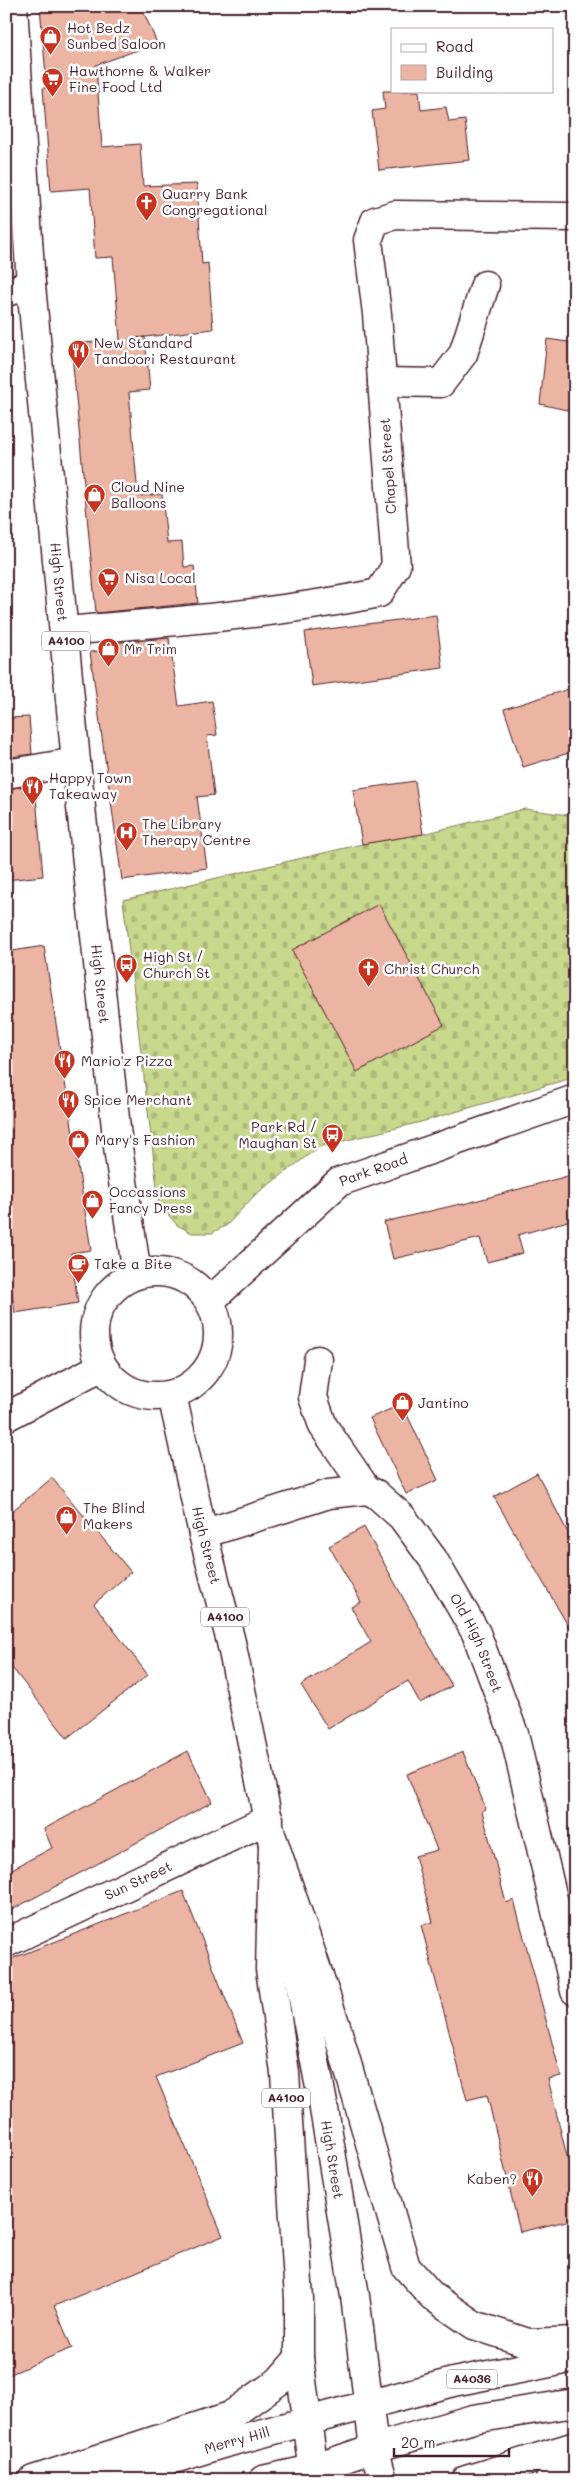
<svg xmlns="http://www.w3.org/2000/svg" width="581" height="2486" viewBox="0 0 581 2486" font-family="Mali,sans-serif">
	<style>
		.cemetery { fill: url(#cemetery-stones); stroke: #897c5c }
		.building { fill: #ecb4a2; stroke: #4a1f2b }
		.lines { fill: none; stroke-linecap: round; stroke-linejoin: round }
		.minor-casing { stroke: #4a1f2b; stroke-width: 31 }
		.major-casing { stroke: #4a1f2b; stroke-width: 31 }
		.highway-casing { stroke: #4a1f2b; stroke-width: 31 }
		.minor { stroke: #fff; stroke-width: 28 }
		.major { stroke: #fff; stroke-width: 28 }
		.highway { stroke: #fff; stroke-width: 28 }
		.labels { text-anchor: middle; stroke-width: 5; stroke-linejoin: round; paint-order: stroke }
		.shield { fill: #fff; stroke: #80626b; stroke-width: 1 }
		.shield-label { font-size: 12px; font-weight: bold; fill: #4a1f2b }
		.poi-label { font-size: 14px; fill: #4a1f2b; stroke: #fff; text-anchor: start }
		.street-label { font-size: 14px; fill: #4a1f2b; stroke: #fff }
	</style>
	<defs>
		<pattern id="cemetery-stones" width="16" height="16" patternUnits="userSpaceOnUse" patternTransform="scale(1.25)"><rect width="16" height="16" fill="#c8d88c"/><path d="M2 7V4a2 2 0 0 1 4 0v3zM10 15v-3a2 2 0 0 1 4 0v3z" fill="#adb979"/></pattern>
	</defs>
	<rect width="100%" height="100%" fill="#fff"/>
	<filter id="ink" filterUnits="userSpaceOnUse"><feTurbulence type="fractalNoise" baseFrequency=".02" numOctaves="2"/><feDisplacementMap in="SourceGraphic" scale="10" xChannelSelector="R" yChannelSelector="G"/><feConvolveMatrix kernelMatrix="1 2 1 2 8 2 1 2 1" color-interpolation-filters="sRGB"/></filter>
	<g filter="url(#ink)">
		<polygon class="cemetery" points="525,809 575,816 575,1077 421,1122 319,1147 255,1195 227,1225 212,1233 192,1233 177,1225 159,1204 123,900 362,844 423,834"/>
		<g class="building">
			<polygon points="40,6 141,6 157,43 96,65 102,147 140,144 143,186 197,184 202,264 208,263 213,329 129,339 145,337 150,390 129,392 138,496 162,494 167,543 182,542 184,567 194,566 198,603 96,613 71,344 120,340 113,257 95,258 90,188 51,191 43,88 47,88"/>
			<polygon points="383,91 419,91 421,110 446,107 449,122 465,120 470,160 379,170 372,111 385,109"/>
			<polygon points="547,339 575,343 575,412 540,404"/>
			<polygon points="436,615 443,668 312,686 305,632"/>
			<polygon points="169,638 179,706 212,701 217,735 207,736 214,795 197,797 207,868 122,880 90,652 100,651 99,644"/>
			<polygon points="575,687 575,751 523,767 504,709"/>
			<polygon points="29,717 32,754 6,758 6,718"/>
			<polygon points="415,781 423,834 362,844 353,790"/>
			<polygon points="35,785 43,876 6,880 6,789"/>
			<polygon points="379,904 444,1025 357,1072 292,950"/>
			<polygon points="44,946 91,1250 71,1253 78,1303 15,1313 6,1256 6,952"/>
			<polygon points="575,1174 575,1219 518,1235 523,1253 487,1262 480,1238 393,1259 384,1222 460,1204 460,1205"/>
			<polygon points="402,1404 438,1480 406,1494 370,1418"/>
			<polygon points="537,1473 575,1546 575,1638 494,1497"/>
			<polygon points="52,1478 131,1572 94,1604 148,1675 67,1738 6,1660 6,1516"/>
			<polygon points="364,1527 452,1686 420,1703 408,1681 328,1729 301,1685 371,1642 351,1607 361,1602 329,1546"/>
			<polygon points="188,1751 212,1802 6,1913 6,1872 52,1848 44,1829"/>
			<polygon points="463,1752 486,1809 482,1811 506,1903 514,1900 561,2076 548,2079 575,2189 575,2219 520,2232 487,2095 467,2100 421,1925 433,1922 415,1856 437,1850 407,1774"/>
			<polygon points="183,1891 243,2043 156,2077 223,2236 54,2306 72,2348 6,2376 6,1961"/>
		</g>
		<g class="lines">
			<defs>
				<g id="minor">
					<polyline points="6,292 31,285"/>
					<polyline points="382,382 441,383 463,354 485,285"/>
					<path d="M 65,631 C 170,622 276,614 379,593 L 396,566 L 377,314 L 368,240 L 375,221 L 395,215 L 575,217"/>
					<polyline points="6,774 76,762"/>
					<path id="s1" d="M 210,1301 L 339,1182 L 575,1099"/>
					<polyline points="318,1360 313,1397 323,1426 367,1490"/>
					<polyline points="6,1417 102,1366"/>
					<path id="s2" d="M 203,1534 L 329,1494 L 367,1490 L 376,1494 L 402,1517 L 433,1559 L 476,1633 L 514,1734 L 575,1991"/>
					<path id="s3" d="M 8,1942 L 269,1819"/>
				</g>
				<g id="major">
					<path id="s4" d="M 13,6 L 31,285 L 76,762 L 119,1155 L 137,1274"/>
					<circle cx="156" cy="1334" r="62"/>
					<path id="s5" d="M 172,1395 L 203,1534 L 231,1642 L 277,1863"/>
					<polyline points="273,1844 270,1969 285,2073 299,2299 299,2358 315,2480"/>
					<path id="s6" d="M 285,1903 L 324,2109 L 355,2296 L 374,2448 L 383,2480"/>
				</g>
				<g id="highway">
					<polyline points="273,1840 336,2026 406,2267 432,2296 474,2325 528,2343 575,2341"/>
					<polyline points="33,2480 230,2416 279,2381 299,2358"/>
					<path id="s7" d="M 107,2480 L 222,2444 L 453,2382 L 575,2358"/>
					<polyline points="263,2480 313,2469 374,2448 473,2419 575,2403"/>
					<polyline points="466,2480 575,2446"/>
					<polyline points="550,2480 575,2467"/>
				</g>
			</defs>
			<use href="#minor" class="minor-casing"/>
			<use href="#major" class="major-casing"/>
			<use href="#highway" class="highway-casing"/>
			<use href="#minor" class="minor"/>
			<use href="#major" class="major"/>
			<use href="#highway" class="highway"/>
		</g>
	</g>
	<defs>
		<symbol id="shop-pin" viewBox="-11 -11 22 30"><path d="M0 17L-7.5 6A9.5 9.5 0 1 1 7.5 6Z" fill="#c8321e" stroke="#fff"/><path d="M-5-2.5h2.3a2.7 3.5 0 0 1 5.4 0H5L5.5 6h-11ZM-1.5-2.5h3a1.5 2.3 0 0 0-3 0Z" fill="#fff"/></symbol>
		<symbol id="supermarket-pin" viewBox="-11 -11 22 30"><path d="M0 17L-7.5 6A9.5 9.5 0 1 1 7.5 6Z" fill="#c8321e" stroke="#fff"/><path d="M-6-5.5h2.5l.6 2H6L4.5 2H-2.5L-4.4-4H-6ZM-1.5 3.2a1.3 1.3 0 1 0 .1 0ZM3 3.2a1.3 1.3 0 1 0 .1 0Z" fill="#fff"/></symbol>
		<symbol id="church-pin" viewBox="-11 -11 22 30"><path d="M0 17L-7.5 6A9.5 9.5 0 1 1 7.5 6Z" fill="#c8321e" stroke="#fff"/><path d="M-1.2-6h2.4v3.5h3.3v2.4h-3.3V6h-2.4V-.1h-3.3v-2.4h3.3Z" fill="#fff"/></symbol>
		<symbol id="restaurant-pin" viewBox="-11 -11 22 30"><path d="M0 17L-7.5 6A9.5 9.5 0 1 1 7.5 6Z" fill="#c8321e" stroke="#fff"/><path d="M-5-6h1v4h1v-4h1v4h1v-4h1v5L-1.5 .5V6h-2V.5L-5-1ZM5-6V6H3V1.5H1.5Q1.5-4 5-6Z" fill="#fff"/></symbol>
		<symbol id="hospital-pin" viewBox="-11 -11 22 30"><path d="M0 17L-7.5 6A9.5 9.5 0 1 1 7.5 6Z" fill="#c8321e" stroke="#fff"/><path d="M-5-5h3v3.5h4V-5h3V5h-3V1.5h-4V5h-3Z" fill="#fff"/></symbol>
		<symbol id="bus-pin" viewBox="-11 -11 22 30"><path d="M0 17L-7.5 6A9.5 9.5 0 1 1 7.5 6Z" fill="#c8321e" stroke="#fff"/><path d="M-5-6H5V4H4V6H2V4H-2V6H-4V4H-5ZM-3.5-4V0h7V-4ZM-3.5 1.2v1.5H-2V1.2ZM2 1.2v1.5H3.5V1.2Z" fill="#fff"/></symbol>
		<symbol id="cafe-pin" viewBox="-11 -11 22 30"><path d="M0 17L-7.5 6A9.5 9.5 0 1 1 7.5 6Z" fill="#c8321e" stroke="#fff"/><path d="M-5.5-4.5H6V0H3Q3 3.5 0 3.5H-2.5Q-5.5 3.5-5.5 0ZM3-3.2v2h1.7v-2ZM-6 4.5H4V6H-6Z" fill="#fff"/></symbol>
	</defs>
	<g fill-rule="evenodd">
		<use href="#shop-pin" x="38" y="24" width="25" height="34"/>
		<use href="#supermarket-pin" x="40" y="66" width="25" height="34"/>
		<use href="#church-pin" x="134" y="190" width="25" height="34"/>
		<use href="#restaurant-pin" x="66" y="338" width="25" height="34"/>
		<use href="#shop-pin" x="82" y="482" width="25" height="34"/>
		<use href="#supermarket-pin" x="96" y="566" width="25" height="34"/>
		<use href="#shop-pin" x="96" y="636" width="25" height="34"/>
		<use href="#restaurant-pin" x="20" y="774" width="25" height="34"/>
		<use href="#hospital-pin" x="114" y="820" width="25" height="34"/>
		<use href="#bus-pin" x="114" y="952" width="25" height="34"/>
		<use href="#church-pin" x="356" y="956" width="25" height="34"/>
		<use href="#restaurant-pin" x="52" y="1048" width="25" height="34"/>
		<use href="#restaurant-pin" x="56" y="1088" width="25" height="34"/>
		<use href="#bus-pin" x="320" y="1122" width="25" height="34"/>
		<use href="#shop-pin" x="66" y="1128" width="25" height="34"/>
		<use href="#shop-pin" x="80" y="1188" width="25" height="34"/>
		<use href="#cafe-pin" x="66" y="1252" width="25" height="34"/>
		<use href="#shop-pin" x="390" y="1390" width="25" height="34"/>
		<use href="#shop-pin" x="54" y="1504" width="25" height="34"/>
		<use href="#restaurant-pin" x="520" y="2166" width="25" height="34"/>
	</g>
	<g class="labels">
		<g class="shield">
			<rect x="42" y="631.5" width="48" height="19" rx="4"/>
			<rect x="201" y="1607.5" width="48" height="19" rx="4"/>
			<rect x="262" y="2088.5" width="48" height="19" rx="4"/>
			<rect x="447" y="2369.5" width="50" height="19" rx="4"/>
		</g>
		<g class="shield-label">
			<text x="66" y="645">A4100</text>
			<text x="225" y="1621">A4100</text>
			<text x="286" y="2102">A4100</text>
			<text x="472" y="2383">A4036</text>
		</g>
		<g class="poi-label">
			<text x="67" y="33">Hot Bedz<tspan x="67" dy="16">Sunbed Saloon</tspan></text>
			<text x="69" y="76">Hawthorne &amp; Walker<tspan x="69" dy="16">Fine Food Ltd</tspan></text>
			<text x="162" y="199">Quarry Bank<tspan x="162" dy="16">Congregational</tspan></text>
			<text x="94" y="348">New Standard<tspan x="94" dy="16">Tandoori Restaurant</tspan></text>
			<text x="111" y="492">Cloud Nine<tspan x="111" dy="16">Balloons</tspan></text>
			<text x="125" y="583">Nisa Local</text>
			<text x="124" y="654">Mr Trim</text>
			<text x="49" y="783">Happy Town<tspan x="49" dy="16">Takeaway</tspan></text>
			<text x="142" y="829">The Library<tspan x="142" dy="16">Therapy Centre</tspan></text>
			<text x="143" y="962">High St /<tspan x="143" dy="16">Church St</tspan></text>
			<text x="384" y="974">Christ Church</text>
			<text x="81" y="1066">Mario'z Pizza</text>
			<text x="84" y="1105">Spice Merchant</text>
			<text x="317" y="1132" text-anchor="end">Park Rd /<tspan x="317" dy="16">Maughan St</tspan></text>
			<text x="95" y="1145">Mary's Fashion</text>
			<text x="109" y="1197">Occassions<tspan x="109" dy="16">Fancy Dress</tspan></text>
			<text x="94" y="1269">Take a Bite</text>
			<text x="418" y="1408">Jantino</text>
			<text x="83" y="1513">The Blind<tspan x="83" dy="16">Makers</tspan></text>
			<text x="517" y="2184" text-anchor="end">Kaben?</text>
		</g>
		<g class="street-label">
			<text transform="translate(388 466) rotate(-94)" y="5">Chapel Street</text>
			<text dy="5" stroke="none"><textPath href="#s4" startOffset="578">High Street</textPath></text>
			<text dy="5" stroke="none"><textPath href="#s4" startOffset="982">High Street</textPath></text>
			<text dy="5" stroke="none"><textPath href="#s1" startOffset="212">Park Road</textPath></text>
			<text dy="5" stroke="none"><textPath href="#s5" startOffset="154">High Street</textPath></text>
			<text dy="5" stroke="none"><textPath href="#s2" startOffset="362">Old High Street</textPath></text>
			<text dy="5" stroke="none"><textPath href="#s3" startOffset="144">Sun Street</textPath></text>
			<text dy="5" stroke="none"><textPath href="#s6" startOffset="261">High Street</textPath></text>
			<text dy="5" stroke="none"><textPath href="#s7" startOffset="136">Merry Hill</textPath></text>
		</g>
	</g>
	<rect width="581" height="2486" fill="none" stroke="#fff" stroke-width="25"/>
	<rect x="12" y="12" width="556" height="2461" fill="none" stroke="#4a1f2b" stroke-width="2" filter="url(#ink)"/>
	<rect x="391" y="28" width="162" height="65" fill="#ffffff" stroke="#b7a5aa"/>
	<rect x="401" y="44" width="25" height="8" fill="#ffffff" stroke="#b7a5aa"/>
	<text x="436" y="52" font-size="15" fill="#4a1f2b">Road</text>
	<rect x="401" y="65" width="25" height="15" fill="#ecb4a2" stroke="#b7a5aa"/>
	<text x="436" y="78" font-size="15" fill="#4a1f2b">Building</text>
	<path d="M394 2448v8h115v-8" fill="none" stroke="#4a1f2b" stroke-width="2.5"/>
	<text x="401" y="2448" font-size="15" fill="#4a1f2b" stroke="#ffffff" stroke-width="4" paint-order="stroke">20 m</text>
</svg>
